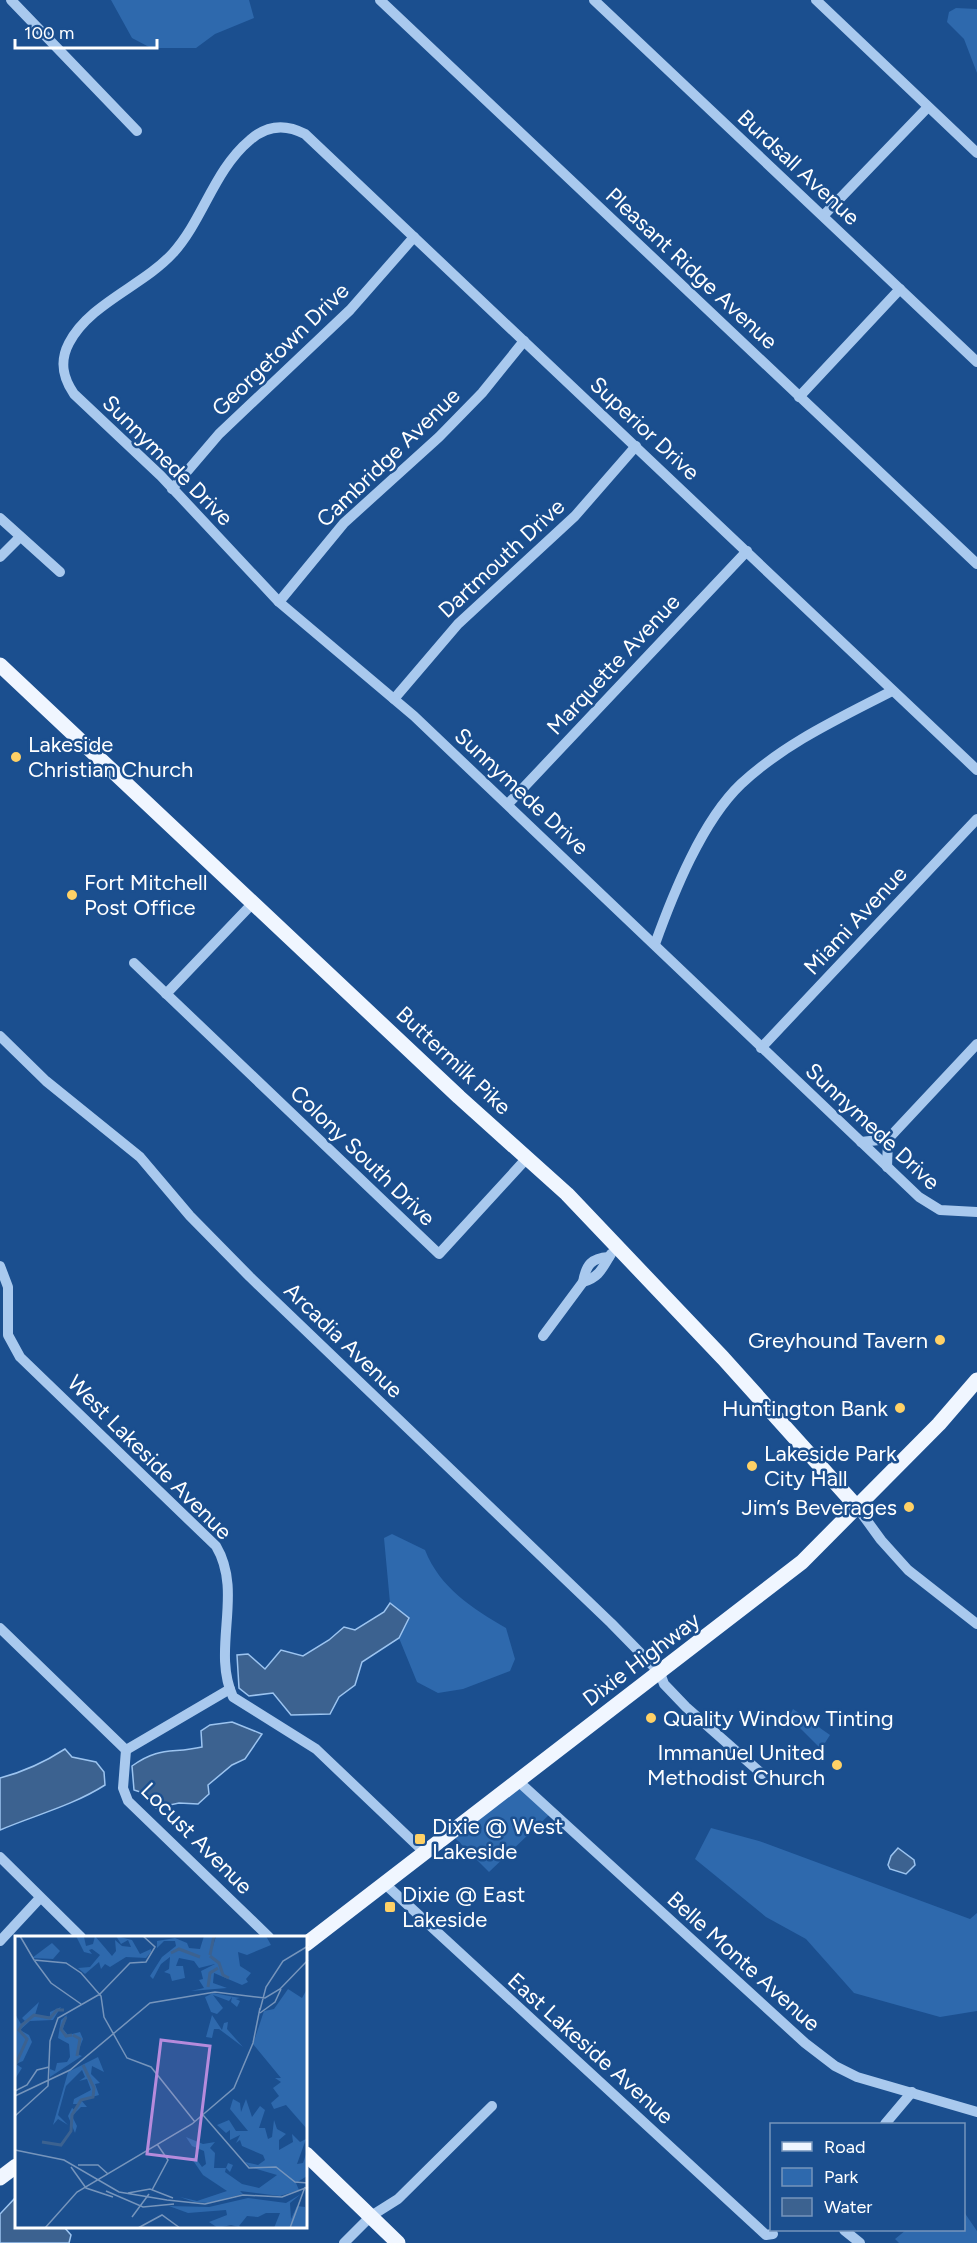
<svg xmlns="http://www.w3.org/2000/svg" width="977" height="2243" viewBox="0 0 977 2243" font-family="Figtree,sans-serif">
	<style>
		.green { fill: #2e69ad }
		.water { fill: #3c6290; stroke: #9cc4f0; stroke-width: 1.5 }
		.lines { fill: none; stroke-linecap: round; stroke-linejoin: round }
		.minor { stroke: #a9c9ee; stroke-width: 10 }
		.major { stroke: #f0f6ff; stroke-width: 15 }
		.poi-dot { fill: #ffd166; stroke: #1b4f8f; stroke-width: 2 }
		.labels { text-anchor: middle; stroke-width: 5; stroke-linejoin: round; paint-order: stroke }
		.street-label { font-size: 22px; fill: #fff; stroke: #1b4f8f }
		.poi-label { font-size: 22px; fill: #fff; stroke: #1b4f8f; text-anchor: start }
		.inset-river { fill: none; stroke: #3c6290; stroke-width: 3 }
		.inset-road { fill: none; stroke: #7695bc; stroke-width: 1.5 }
		.view { fill: #b68bdc; fill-opacity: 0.15; stroke: #b68bdc; stroke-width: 3 }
		.inset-edge { fill: none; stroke: #fff; stroke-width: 3 }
	</style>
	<rect width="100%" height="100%" fill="#1b4f8f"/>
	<g class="green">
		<polygon points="111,0 249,0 254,18 215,34 196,48 151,48 132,38"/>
		<polygon points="956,8 977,9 977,73 964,39 947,22 949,12"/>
		<path d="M 392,1534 L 425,1550 C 440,1588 472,1608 506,1628 L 515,1659 L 510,1671 L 463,1689 L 438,1693 L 417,1682 L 399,1638 L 409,1618 L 390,1603 L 384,1538 Z"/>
		<polygon points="793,1709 830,1735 821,1749 789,1717"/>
		<polygon points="518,1781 551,1813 489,1872 450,1833"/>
		<polygon points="711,1828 759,1841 970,1919 977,1913 977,2011 940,2017 854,1993 806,1939 766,1917 695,1859"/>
		<polygon points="964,2212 977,2231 977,2243 899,2243 895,2239 906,2230 964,2230"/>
	</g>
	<g class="water">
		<polygon points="390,1603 409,1618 399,1638 362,1662 355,1685 339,1697 330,1714 291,1715 273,1693 249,1696 239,1688 237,1655 248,1654 265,1669 281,1650 303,1656 329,1640 344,1627 355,1630 384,1612"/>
		<path d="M 232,1722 L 262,1734 L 245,1759 L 232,1765 L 208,1785 L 209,1794 L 198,1804 L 179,1803 L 156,1808 L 143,1793 L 134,1790 L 132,1766 C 160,1746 171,1754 202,1747 L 201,1731 L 210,1725 Z"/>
		<path d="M 65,1749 L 72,1757 L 96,1762 L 104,1772 L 105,1785 C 72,1806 35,1815 0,1830 L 0,1778 C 23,1772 45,1762 65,1749 Z"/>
		<polygon points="898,1848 914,1860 915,1865 906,1874 890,1869 888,1865 891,1856"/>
		<polygon points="16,2197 16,2226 64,2227 71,2235 69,2243 0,2243 0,2214"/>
	</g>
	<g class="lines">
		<g class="minor">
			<polyline points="11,0 137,131"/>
			<polyline points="380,0 977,564"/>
			<polyline points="594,0 977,362"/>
			<polyline points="816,0 977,153"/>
			<polyline points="824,215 928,107"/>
			<polyline points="799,397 900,289"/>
			<polyline points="172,489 219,434 350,310 414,237"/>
			<polyline points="0,518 60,572"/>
			<polyline points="0,557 20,537"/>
			<polyline points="279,602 344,523 439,437 482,393 524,341"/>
			<polyline points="394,699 458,624 575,516 636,446"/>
			<path d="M 977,770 L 305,134 C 286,124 267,125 250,140 C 214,170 203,220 173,253 C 143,286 90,303 69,343 C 59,362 63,378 74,394 L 161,476 L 279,602 L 414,716 L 919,1197 L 940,1210 L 977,1212"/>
			<polyline points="508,804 747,551"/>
			<path d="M 655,944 C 673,894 702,821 741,784 C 785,743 840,718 892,691"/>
			<polyline points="134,963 439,1254 527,1158"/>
			<polyline points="166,994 253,903"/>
			<polyline points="0,1036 46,1081 140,1157 190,1216 250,1277 611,1623 660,1673 664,1684 686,1707 762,1774"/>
			<polyline points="761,1048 977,819"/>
			<polyline points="861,1142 888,1139 977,1044"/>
			<polyline points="887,1167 888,1139"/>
			<path d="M 0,1266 L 8,1287 L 8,1335 L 20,1357 L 216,1546 C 244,1593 211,1649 233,1697 L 316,1749 L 424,1852"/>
			<path d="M 583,1282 C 600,1277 602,1268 611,1254"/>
			<path d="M 543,1336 L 583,1282 C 586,1265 591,1258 609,1257"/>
			<polyline points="857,1507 881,1540 908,1570 977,1624"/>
			<polyline points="0,1628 126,1750"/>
			<polyline points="126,1750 123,1788 128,1801 269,1937"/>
			<polyline points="126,1750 230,1689"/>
			<polyline points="518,1781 805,2043 835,2066 857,2077 977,2112"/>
			<polyline points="0,1857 81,1937"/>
			<polyline points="385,1884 766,2235 773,2234"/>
			<polyline points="0,1941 40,1898"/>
			<polyline points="885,2124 912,2092"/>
			<polyline points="844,2230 860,2243"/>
			<polyline points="344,2243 371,2216 398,2199 492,2106"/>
		</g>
		<g class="major">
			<polyline points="0,665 459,1097 567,1194 723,1358 857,1507"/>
			<polyline points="306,1944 802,1562 939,1424 977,1380"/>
			<polyline points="306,2154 398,2243"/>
			<polyline points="0,2178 16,2166"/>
		</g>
	</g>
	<g class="poi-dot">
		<circle cx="16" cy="757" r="6"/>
		<circle cx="72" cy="895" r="6"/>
		<circle cx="940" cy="1340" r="6"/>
		<circle cx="900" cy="1408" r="6"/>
		<circle cx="752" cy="1466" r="6"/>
		<circle cx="909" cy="1507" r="6"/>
		<circle cx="651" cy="1718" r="6"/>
		<circle cx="837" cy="1765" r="6"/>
		<rect x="414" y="1833" width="12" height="12" rx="3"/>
		<rect x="384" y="1901" width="12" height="12" rx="3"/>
	</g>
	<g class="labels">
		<g class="street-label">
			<text transform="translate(799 167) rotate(43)" y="8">Burdsall Avenue</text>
			<text transform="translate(692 268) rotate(43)" y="8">Pleasant Ridge Avenue</text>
			<text transform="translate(280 349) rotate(-44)" y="8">Georgetown Drive</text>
			<text transform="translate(645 428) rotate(43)" y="8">Superior Drive</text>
			<text transform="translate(388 457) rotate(-44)" y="8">Cambridge Avenue</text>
			<text transform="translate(168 460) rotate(45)" y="8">Sunnymede Drive</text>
			<text transform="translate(501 558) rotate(-43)" y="8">Dartmouth Drive</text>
			<text transform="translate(613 664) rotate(-47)" y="8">Marquette Avenue</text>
			<text transform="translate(522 791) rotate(43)" y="8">Sunnymede Drive</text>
			<text transform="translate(855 920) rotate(-47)" y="8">Miami Avenue</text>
			<text transform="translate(454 1060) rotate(43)" y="8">Buttermilk Pike</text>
			<text transform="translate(873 1126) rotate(43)" y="8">Sunnymede Drive</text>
			<text transform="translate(363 1155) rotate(44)" y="8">Colony South Drive</text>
			<text transform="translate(344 1340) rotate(44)" y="8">Arcadia Avenue</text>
			<text transform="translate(150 1457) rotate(45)" y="8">West Lakeside Avenue</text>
			<text transform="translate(641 1659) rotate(-37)" y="8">Dixie Highway</text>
			<text transform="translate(197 1838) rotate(45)" y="8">Locust Avenue</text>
			<text transform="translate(744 1961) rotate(42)" y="8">Belle Monte Avenue</text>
			<text transform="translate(591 2048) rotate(42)" y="8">East Lakeside Avenue</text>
		</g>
		<g class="poi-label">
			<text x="28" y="752">Lakeside<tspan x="28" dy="25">Christian Church</tspan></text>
			<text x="84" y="890">Fort Mitchell<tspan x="84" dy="25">Post Office</tspan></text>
			<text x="928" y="1348" text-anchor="end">Greyhound Tavern</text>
			<text x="888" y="1416" text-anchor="end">Huntington Bank</text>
			<text x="764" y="1461">Lakeside Park<tspan x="764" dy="25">City Hall</tspan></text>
			<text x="897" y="1515" text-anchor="end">Jim’s Beverages</text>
			<text x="663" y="1726">Quality Window Tinting</text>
			<text x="825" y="1760" text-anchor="end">Immanuel United<tspan x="825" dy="25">Methodist Church</tspan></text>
			<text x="432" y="1834">Dixie @ West<tspan x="432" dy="25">Lakeside</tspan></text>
			<text x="402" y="1902">Dixie @ East<tspan x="402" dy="25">Lakeside</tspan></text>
		</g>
	</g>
	<g transform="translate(15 1936)">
		<rect width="292" height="292" fill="#1b4f8f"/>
		<path d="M 61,0 L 69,1 L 71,10 L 78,8 L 80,0 L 97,20 L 101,15 L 100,4 L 107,10 L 116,11 L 113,4 L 106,8 L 101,0 L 117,4 L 125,18 L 136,13 L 136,16 L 131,22 L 111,21 L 95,31 L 90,28 L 86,33 L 84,26 L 70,38 L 63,32 L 75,31 L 85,19 L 77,13 L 74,14 L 77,18 L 69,16 ZM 189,0 L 199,0 L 198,10 L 201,0 L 251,0 L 256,9 L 232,19 L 223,16 L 225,30 L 236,37 L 231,43 L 233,46 L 227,49 L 199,37 L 198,47 L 212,52 L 176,55 L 189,52 L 184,44 L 188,43 L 186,35 L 200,28 L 184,32 L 179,25 L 164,22 L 161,30 L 168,30 L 170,42 L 157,45 L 155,38 L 149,36 L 154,33 L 155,21 L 146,28 L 138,43 L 135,40 L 147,21 L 161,10 L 160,5 L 149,5 L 142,12 L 142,5 L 160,2 L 172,7 L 174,12 L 185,13 ZM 37,7 L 45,15 L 38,23 L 17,22 ZM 273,53 L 287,62 L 292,53 L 292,193 L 271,169 L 259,173 L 256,167 L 264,160 L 258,152 L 266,146 L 260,142 L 266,142 L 238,108 L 249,75 L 259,73 ZM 198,57 L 225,62 L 221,63 L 225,65 L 222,71 L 216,66 L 217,61 L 214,65 L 198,59 L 208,72 L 202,78 L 196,76 L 190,61 ZM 24,66 L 20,79 L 35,81 L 35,76 L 46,71 L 38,84 L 15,85 L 5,94 L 14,99 L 17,106 L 8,125 L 1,128 L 7,132 L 0,143 L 0,78 L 6,88 L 10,85 L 7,82 ZM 52,79 L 48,93 L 53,99 L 65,96 L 68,103 L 62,118 L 67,120 L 35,141 L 35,133 L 40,135 L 42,127 L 52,126 L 55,121 L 54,108 L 43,102 L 46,84 ZM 197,79 L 207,94 L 209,87 L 213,86 L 212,93 L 228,111 L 204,93 L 199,93 L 197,102 L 191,101 ZM 83,121 L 89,136 L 77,130 L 76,138 L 85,147 L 80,148 L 84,159 L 66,164 L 72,171 L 66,171 L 57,180 L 62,190 L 60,197 L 53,180 L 57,172 L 60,174 L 65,168 L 58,168 L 59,163 L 76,154 L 72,143 L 64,145 L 70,141 L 67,134 L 51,150 L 43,179 L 53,189 L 43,183 L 38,189 L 53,136 ZM 218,163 L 225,167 L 226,176 L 231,163 L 237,181 L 245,170 L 250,174 L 244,192 L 250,192 L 253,203 L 257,201 L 259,184 L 262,193 L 271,198 L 264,204 L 264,214 L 278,206 L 277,198 L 285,206 L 291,203 L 282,228 L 288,227 L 292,215 L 292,240 L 281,247 L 284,254 L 265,260 L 225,255 L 228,258 L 193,267 L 179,266 L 165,261 L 182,265 L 212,255 L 188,239 L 177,223 L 180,221 L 187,231 L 191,228 L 189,215 L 177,210 L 171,201 L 188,208 L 200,206 L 195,212 L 200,217 L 199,232 L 211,232 L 213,227 L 218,229 L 215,236 L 211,232 L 210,236 L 227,248 L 244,252 L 262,239 L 235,231 L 230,226 L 243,229 L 250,224 L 248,219 L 227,210 L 225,204 L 221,207 L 225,199 L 215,204 L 215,194 L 211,197 L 202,189 L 214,184 L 221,195 L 233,195 L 215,173 ZM 286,258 L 275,267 L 276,283 L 282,270 L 290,271 L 291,292 L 259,292 L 265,277 L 251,277 L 243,281 L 232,280 L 224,290 L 227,292 L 216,289 L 203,292 L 194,286 L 212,279 L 211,274 L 173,277 L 154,270 L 194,271 L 233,262 L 271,267 Z" fill="#2e69ad"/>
		<path class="inset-river" d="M 156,17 L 164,13 L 185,21M 195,19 L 199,0M 195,20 L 204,27 L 208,39 L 214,42M 193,51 L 195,37 L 203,32M 51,81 L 46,93 L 51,100 L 57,99M 58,99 L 65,103 L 62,120M 0,130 L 12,103 L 4,94 L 7,89 L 19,79 L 35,82 L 42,74 L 49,74M 27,206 L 46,209 L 56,195 L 57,179 L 66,164 L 78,161 L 79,152 L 68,129"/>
		<path class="inset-road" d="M 5,0 L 19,24 L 51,27 L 66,37 L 86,60 L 89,81 L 112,122 L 136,131 L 180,186M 19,24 L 36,47 L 66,68M 85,58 L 115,27 L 131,26 L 140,11 L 128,0M 245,74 L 251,51 L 268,25 L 293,10M 245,77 L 260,66 L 266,53M 0,155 L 12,149 L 22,134 L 34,131M 0,160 L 55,134 L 135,67 L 200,56 L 250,62 L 265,53 L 293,24M 188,179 L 234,232 L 261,231 L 280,246 L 293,247M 0,180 L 33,150 L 35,105 L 43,82 L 85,58M 0,214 L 49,224 L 104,256 L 152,264 L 190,268 L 228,259 L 267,261 L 293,251M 63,229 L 83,229 L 93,238M 56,231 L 71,252 L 98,261M 137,254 L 153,224 L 142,208M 91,255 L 128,271 L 159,268M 113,257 L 135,253 L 158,262M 117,281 L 134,258M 30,292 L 62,256 L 177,188 L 219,152 L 238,107 L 245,72M 123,292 L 147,279 L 165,292M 275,292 L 290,251"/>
		<path class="view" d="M 146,104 L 195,110 L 181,224 L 132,218 Z"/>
		<rect width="292" height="292" class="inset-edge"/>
	</g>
	<rect x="770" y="2123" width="195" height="108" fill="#1b4f8f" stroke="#7695bc" stroke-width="1.5"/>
	<rect x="782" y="2142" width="30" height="9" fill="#f0f6ff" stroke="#7695bc" stroke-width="1.5"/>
	<text x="824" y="2153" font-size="18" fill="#ffffff">Road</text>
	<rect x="782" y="2168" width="30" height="18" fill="#2e69ad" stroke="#7695bc" stroke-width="1.5"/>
	<text x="824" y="2183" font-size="18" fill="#ffffff">Park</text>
	<rect x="782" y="2198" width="30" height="18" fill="#3c6290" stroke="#7695bc" stroke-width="1.5"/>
	<text x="824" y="2213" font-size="18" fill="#ffffff">Water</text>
	<path d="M15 39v9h142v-9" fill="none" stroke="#ffffff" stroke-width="3"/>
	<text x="24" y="39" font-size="18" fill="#ffffff" stroke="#1b4f8f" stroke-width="4.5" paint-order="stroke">100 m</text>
</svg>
